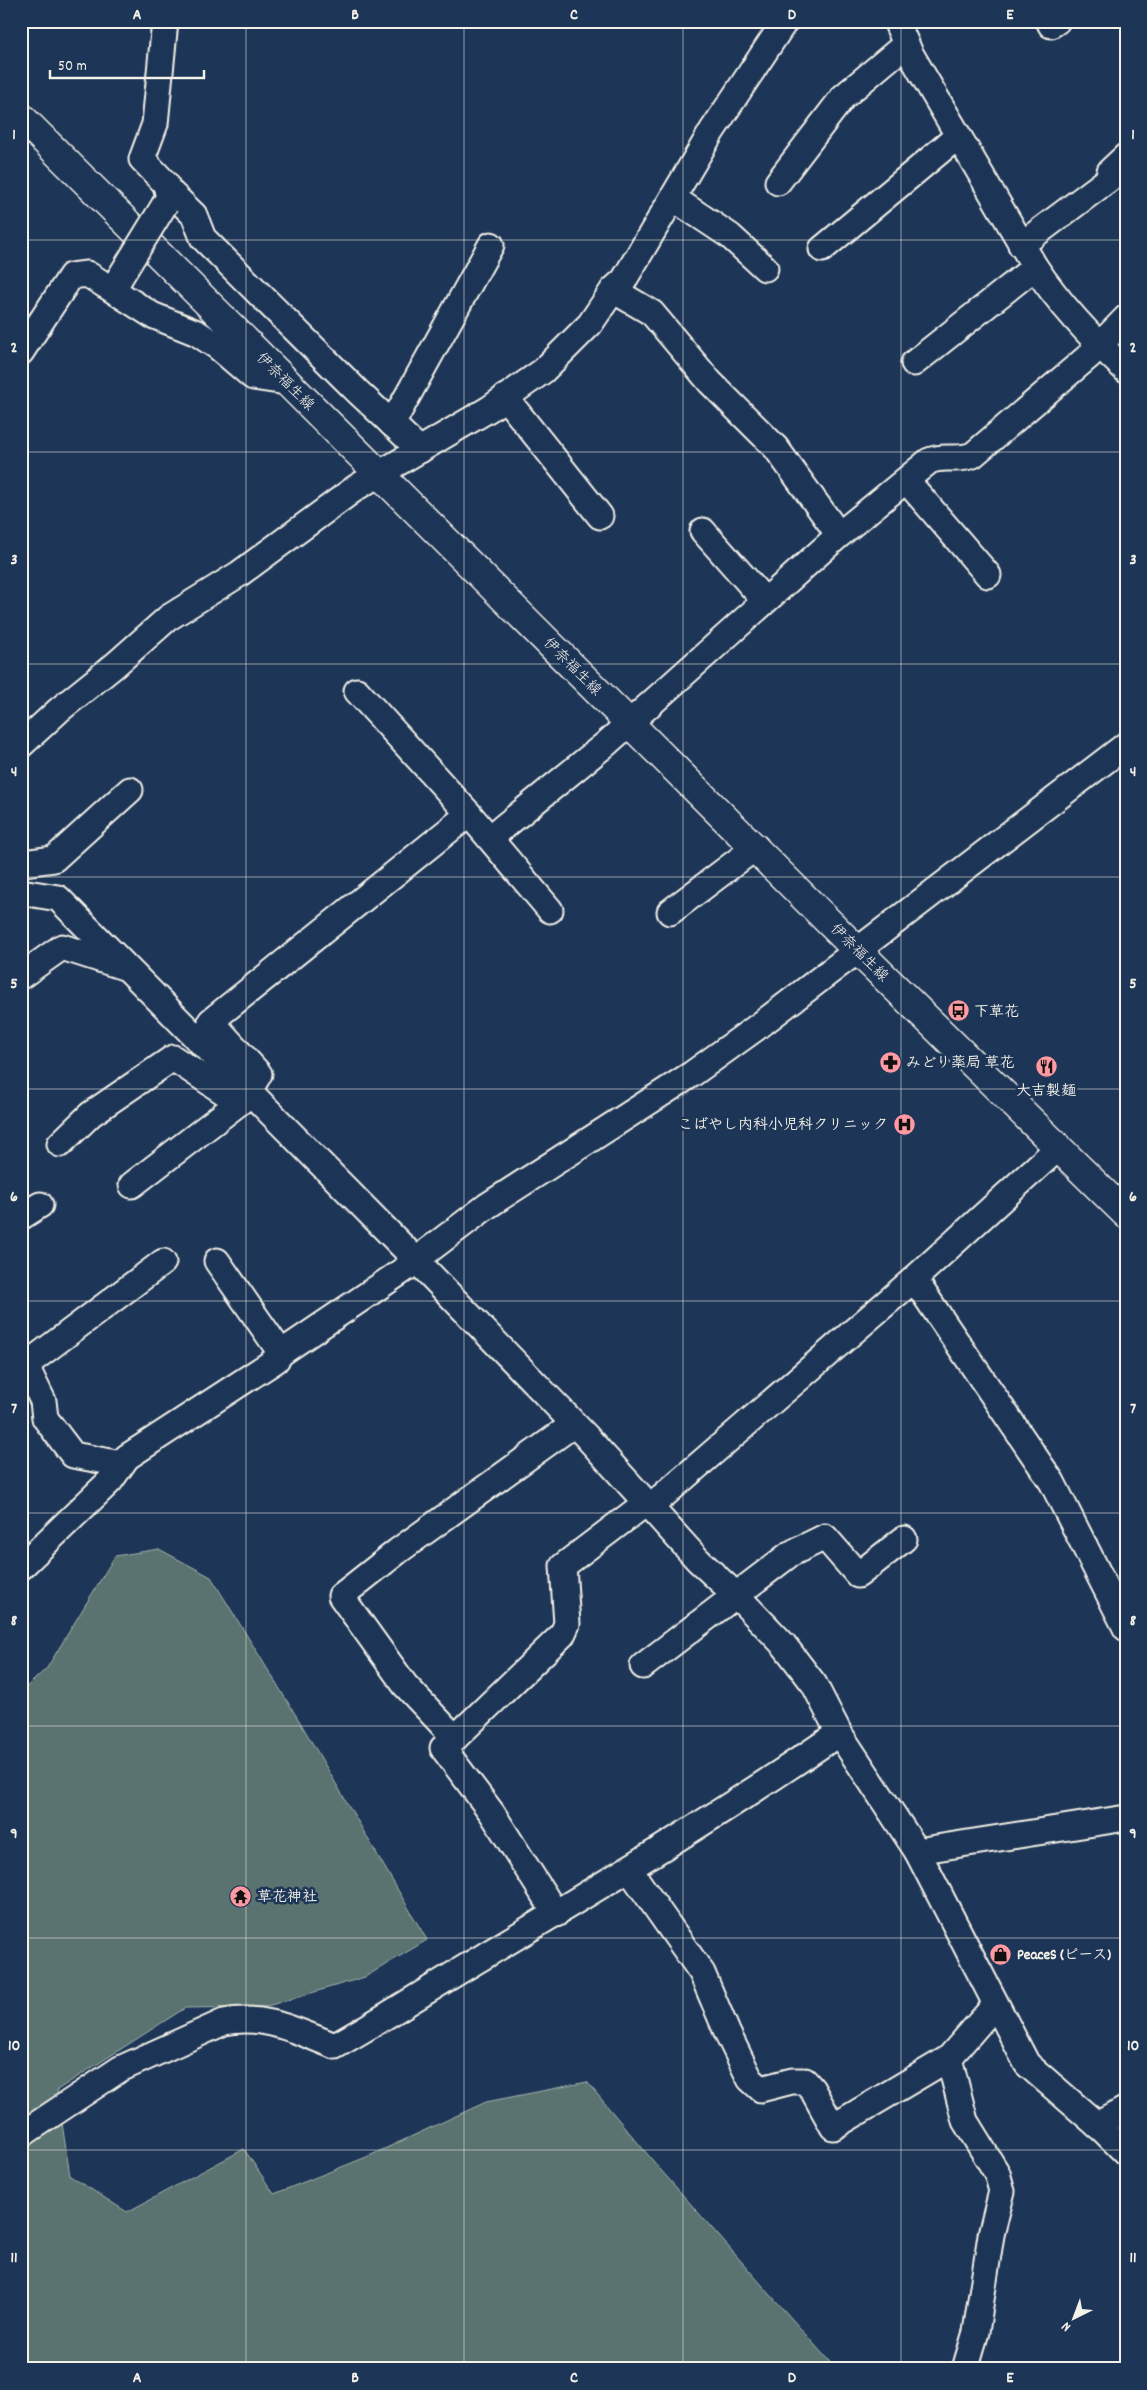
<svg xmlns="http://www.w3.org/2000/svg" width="1147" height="2390" viewBox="0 0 1147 2390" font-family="Dekko,'Klee One',sans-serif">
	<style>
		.green { fill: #5a736f; stroke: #a7b2ac }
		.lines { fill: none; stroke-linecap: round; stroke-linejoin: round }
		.street-casing { stroke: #f4f1e8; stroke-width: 29 }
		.secondary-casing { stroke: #f4f1e8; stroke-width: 31 }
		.street { stroke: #1d3557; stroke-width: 25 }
		.secondary { stroke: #1d3557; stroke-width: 28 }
		.street-bridge-casing { stroke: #f4f1e8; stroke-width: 29; stroke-linecap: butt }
		.street-bridge { stroke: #1d3557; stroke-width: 25 }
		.grid { fill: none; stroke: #f4f1e8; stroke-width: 1; stroke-opacity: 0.55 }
		.labels { text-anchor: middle; stroke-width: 5; stroke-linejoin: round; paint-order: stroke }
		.street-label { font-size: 15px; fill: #f4f1e8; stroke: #1d3557 }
		.poi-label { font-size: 15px; font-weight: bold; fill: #f4f1e8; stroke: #1d3557; text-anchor: start }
		.neatline { fill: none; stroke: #f4f1e8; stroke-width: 2 }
		.grid-label { font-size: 16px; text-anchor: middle; font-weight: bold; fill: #f4f1e8 }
	</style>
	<rect width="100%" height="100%" fill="#1d3557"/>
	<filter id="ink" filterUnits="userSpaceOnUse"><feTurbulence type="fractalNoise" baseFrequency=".02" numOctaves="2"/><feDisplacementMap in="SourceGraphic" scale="10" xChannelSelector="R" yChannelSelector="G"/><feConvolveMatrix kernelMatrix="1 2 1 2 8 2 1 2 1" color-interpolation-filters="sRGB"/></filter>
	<g filter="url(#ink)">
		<polygon class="green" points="159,1549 211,1577 300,1722 427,1940 365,1977 264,2007 185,2008 57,2090 70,2176 127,2212 244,2149 274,2194 369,2156 486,2102 587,2082 659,2168 836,2369 21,2369 21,1692 47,1668 115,1556"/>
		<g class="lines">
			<defs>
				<g id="street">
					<path d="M 896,21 L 910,53 L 1035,267 C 1061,306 1092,339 1126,370"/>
					<polyline points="1049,21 1051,25 1057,21"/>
					<polyline points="778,182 843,97 906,44"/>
					<polyline points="167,189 194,215 203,238 357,391 420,450"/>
					<polyline points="673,198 730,236 765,268"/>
					<polyline points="165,204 169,197 166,184 142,159 155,124 165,21"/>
					<polyline points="1021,245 1109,179 1110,171 1126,156"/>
					<polyline points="822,249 958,136"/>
					<polyline points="105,285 152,315 197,333 218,347 253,377 286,382"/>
					<polyline points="613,290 652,313 710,382 776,448 839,535"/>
					<polyline points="21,352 71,276 87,274 105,285 114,283 119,279"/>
					<polyline points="914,363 1035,267"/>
					<polyline points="505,397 600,516"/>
					<polyline points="392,424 491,245"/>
					<polyline points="906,480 988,575"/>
					<polyline points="703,531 765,601"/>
					<polyline points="357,691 469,814 550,910"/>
					<polyline points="21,745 59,710 115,665 168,618 239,574 357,487 489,409 543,371 590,324 613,290 624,280 712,131 785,21"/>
					<path d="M 490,838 L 607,743 L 839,535 L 929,461 C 945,454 955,462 973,455 L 1089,356 L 1126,318"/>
					<polyline points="23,863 54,859 130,790"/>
					<polyline points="21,892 58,898 417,1261 585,1435 698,1560 737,1596 784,1645 814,1684 839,1733 917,1851 1027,2064 1103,2130 1126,2153"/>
					<polyline points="670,912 756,847"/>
					<polyline points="21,976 62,947 124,967"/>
					<polyline points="60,1144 91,1114 173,1058 230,1096 249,1090"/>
					<polyline points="132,1185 245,1098 259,1074 211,1021 469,814"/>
					<polyline points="21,1217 40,1205"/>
					<polyline points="217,1261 281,1353"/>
					<polyline points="914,1279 1052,1482 1126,1628"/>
					<polyline points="21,1356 43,1401 45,1418 73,1455 121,1464"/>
					<polyline points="26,1365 163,1262"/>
					<polyline points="650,1507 914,1279 1059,1147"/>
					<polyline points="21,1567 110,1481 127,1457 276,1360 281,1353 417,1261 429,1250 487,1206 692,1074 760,1025 1126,745"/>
					<polyline points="643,1666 790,1554 825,1537 858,1575 904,1539"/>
					<polyline points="455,1738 562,1635 567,1624 563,1566 646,1503"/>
					<polyline points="917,1851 1126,1818"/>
					<polyline points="629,1869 702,1973 727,2032 750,2079 761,2089 792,2081 805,2081 812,2089 833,2127 949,2058"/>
					<polyline points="556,1914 492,1813 443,1748 455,1738 405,1685 341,1596 398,1551 574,1424"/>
					<polyline points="1097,2125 1126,2109"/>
					<path d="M 21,2135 L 120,2069 L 224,2022 C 266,2014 296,2031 335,2046 C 385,2018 432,1987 481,1958 C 602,1885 723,1813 839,1733"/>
					<polyline points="965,2369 976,2332 991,2235 1002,2191 997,2173 965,2121 949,2058 995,2005"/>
				</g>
				<polyline id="secondary" points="21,117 858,951 1126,1214"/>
			</defs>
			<use href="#street" class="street-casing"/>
			<use href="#secondary" class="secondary-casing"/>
			<use href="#street" class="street"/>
			<use href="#secondary" class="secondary"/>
			<defs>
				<polyline id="street-bridge" points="119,279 165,204"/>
			</defs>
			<use href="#street-bridge" class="street-bridge-casing"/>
			<use href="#street-bridge" class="street-bridge"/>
		</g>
	</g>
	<path class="grid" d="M 246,21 L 246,2369M 464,21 L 464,2369M 683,21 L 683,2369M 901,21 L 901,2369M 21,240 L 1126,240M 21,452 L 1126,452M 21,664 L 1126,664M 21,877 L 1126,877M 21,1089 L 1126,1089M 21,1301 L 1126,1301M 21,1513 L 1126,1513M 21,1726 L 1126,1726M 21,1938 L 1126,1938M 21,2150 L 1126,2150"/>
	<defs>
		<symbol id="bus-disc" viewBox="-11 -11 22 22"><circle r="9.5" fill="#ff9aa2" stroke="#1d3557"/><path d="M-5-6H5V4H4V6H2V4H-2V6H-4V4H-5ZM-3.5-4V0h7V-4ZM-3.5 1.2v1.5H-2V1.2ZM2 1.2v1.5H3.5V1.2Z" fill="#111"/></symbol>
		<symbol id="pharmacy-disc" viewBox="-11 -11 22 22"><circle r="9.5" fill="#ff9aa2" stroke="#1d3557"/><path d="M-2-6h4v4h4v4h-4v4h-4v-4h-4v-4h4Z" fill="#111"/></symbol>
		<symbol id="restaurant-disc" viewBox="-11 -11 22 22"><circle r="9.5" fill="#ff9aa2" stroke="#1d3557"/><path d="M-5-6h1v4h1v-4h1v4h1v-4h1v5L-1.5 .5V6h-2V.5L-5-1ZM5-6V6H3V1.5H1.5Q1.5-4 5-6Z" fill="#111"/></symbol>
		<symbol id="hospital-disc" viewBox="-11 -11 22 22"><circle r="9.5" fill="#ff9aa2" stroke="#1d3557"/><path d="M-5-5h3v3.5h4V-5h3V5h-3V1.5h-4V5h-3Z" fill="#111"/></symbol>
		<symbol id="temple-disc" viewBox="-11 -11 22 22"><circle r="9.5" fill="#ff9aa2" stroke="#1d3557"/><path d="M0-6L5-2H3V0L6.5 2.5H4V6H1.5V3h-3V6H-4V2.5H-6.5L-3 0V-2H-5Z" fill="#111"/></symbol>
		<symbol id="shop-disc" viewBox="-11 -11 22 22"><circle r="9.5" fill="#ff9aa2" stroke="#1d3557"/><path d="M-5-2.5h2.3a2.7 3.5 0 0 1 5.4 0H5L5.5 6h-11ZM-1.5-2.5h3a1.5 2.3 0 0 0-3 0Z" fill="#111"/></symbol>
	</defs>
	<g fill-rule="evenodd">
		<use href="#bus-disc" x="946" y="998" width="25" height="25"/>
		<use href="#pharmacy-disc" x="878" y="1050" width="25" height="25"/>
		<use href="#restaurant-disc" x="1034" y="1054" width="25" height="25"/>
		<use href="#hospital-disc" x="892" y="1112" width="25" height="25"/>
		<use href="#temple-disc" x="228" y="1884" width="25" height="25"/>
		<use href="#shop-disc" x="988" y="1942" width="25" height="25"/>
	</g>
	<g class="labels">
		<g class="street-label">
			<text transform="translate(286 381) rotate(45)" y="5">伊奈福生線</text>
			<text transform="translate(573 666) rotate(45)" y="5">伊奈福生線</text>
			<text transform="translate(860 952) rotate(45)" y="5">伊奈福生線</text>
		</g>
		<g class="poi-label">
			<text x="974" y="1016">下草花</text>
			<text x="906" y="1067">みどり薬局 草花</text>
			<text x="1046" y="1095" text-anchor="middle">大吉製麺</text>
			<text x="888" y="1129" text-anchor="end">こばやし内科小児科クリニック</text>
			<text x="257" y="1901">草花神社</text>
			<text x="1017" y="1959">PeaceS (ピース)</text>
		</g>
	</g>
	<rect width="1147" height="2390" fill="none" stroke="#1d3557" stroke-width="55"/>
	<g transform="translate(1074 2318) rotate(222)" stroke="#1d3557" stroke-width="4" paint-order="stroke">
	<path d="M0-4L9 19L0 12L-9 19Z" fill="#f4f1e8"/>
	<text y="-8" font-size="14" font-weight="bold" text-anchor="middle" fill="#f4f1e8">N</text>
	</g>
	<path d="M50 70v8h154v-8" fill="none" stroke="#f4f1e8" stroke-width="2.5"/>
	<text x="58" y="70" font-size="15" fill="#f4f1e8" stroke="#1d3557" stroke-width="4" paint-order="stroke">50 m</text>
	<rect x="28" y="28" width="1092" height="2334" class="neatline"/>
	<g class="grid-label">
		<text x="137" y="19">A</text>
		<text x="355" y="19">B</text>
		<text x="574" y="19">C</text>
		<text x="792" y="19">D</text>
		<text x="1010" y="19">E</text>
		<text x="14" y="139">1</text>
		<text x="1133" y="139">1</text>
		<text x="14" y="352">2</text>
		<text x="1133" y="352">2</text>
		<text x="14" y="564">3</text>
		<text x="1133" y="564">3</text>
		<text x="14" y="776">4</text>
		<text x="1133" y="776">4</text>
		<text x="14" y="988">5</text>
		<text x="1133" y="988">5</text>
		<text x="14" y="1201">6</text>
		<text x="1133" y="1201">6</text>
		<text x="14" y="1413">7</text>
		<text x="1133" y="1413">7</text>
		<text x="14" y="1625">8</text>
		<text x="1133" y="1625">8</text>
		<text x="14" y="1838">9</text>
		<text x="1133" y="1838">9</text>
		<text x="14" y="2050">10</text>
		<text x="1133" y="2050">10</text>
		<text x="14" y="2262">11</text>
		<text x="1133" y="2262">11</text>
		<text x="137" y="2382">A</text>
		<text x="355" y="2382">B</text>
		<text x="574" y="2382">C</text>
		<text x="792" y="2382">D</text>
		<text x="1010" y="2382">E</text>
	</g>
</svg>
